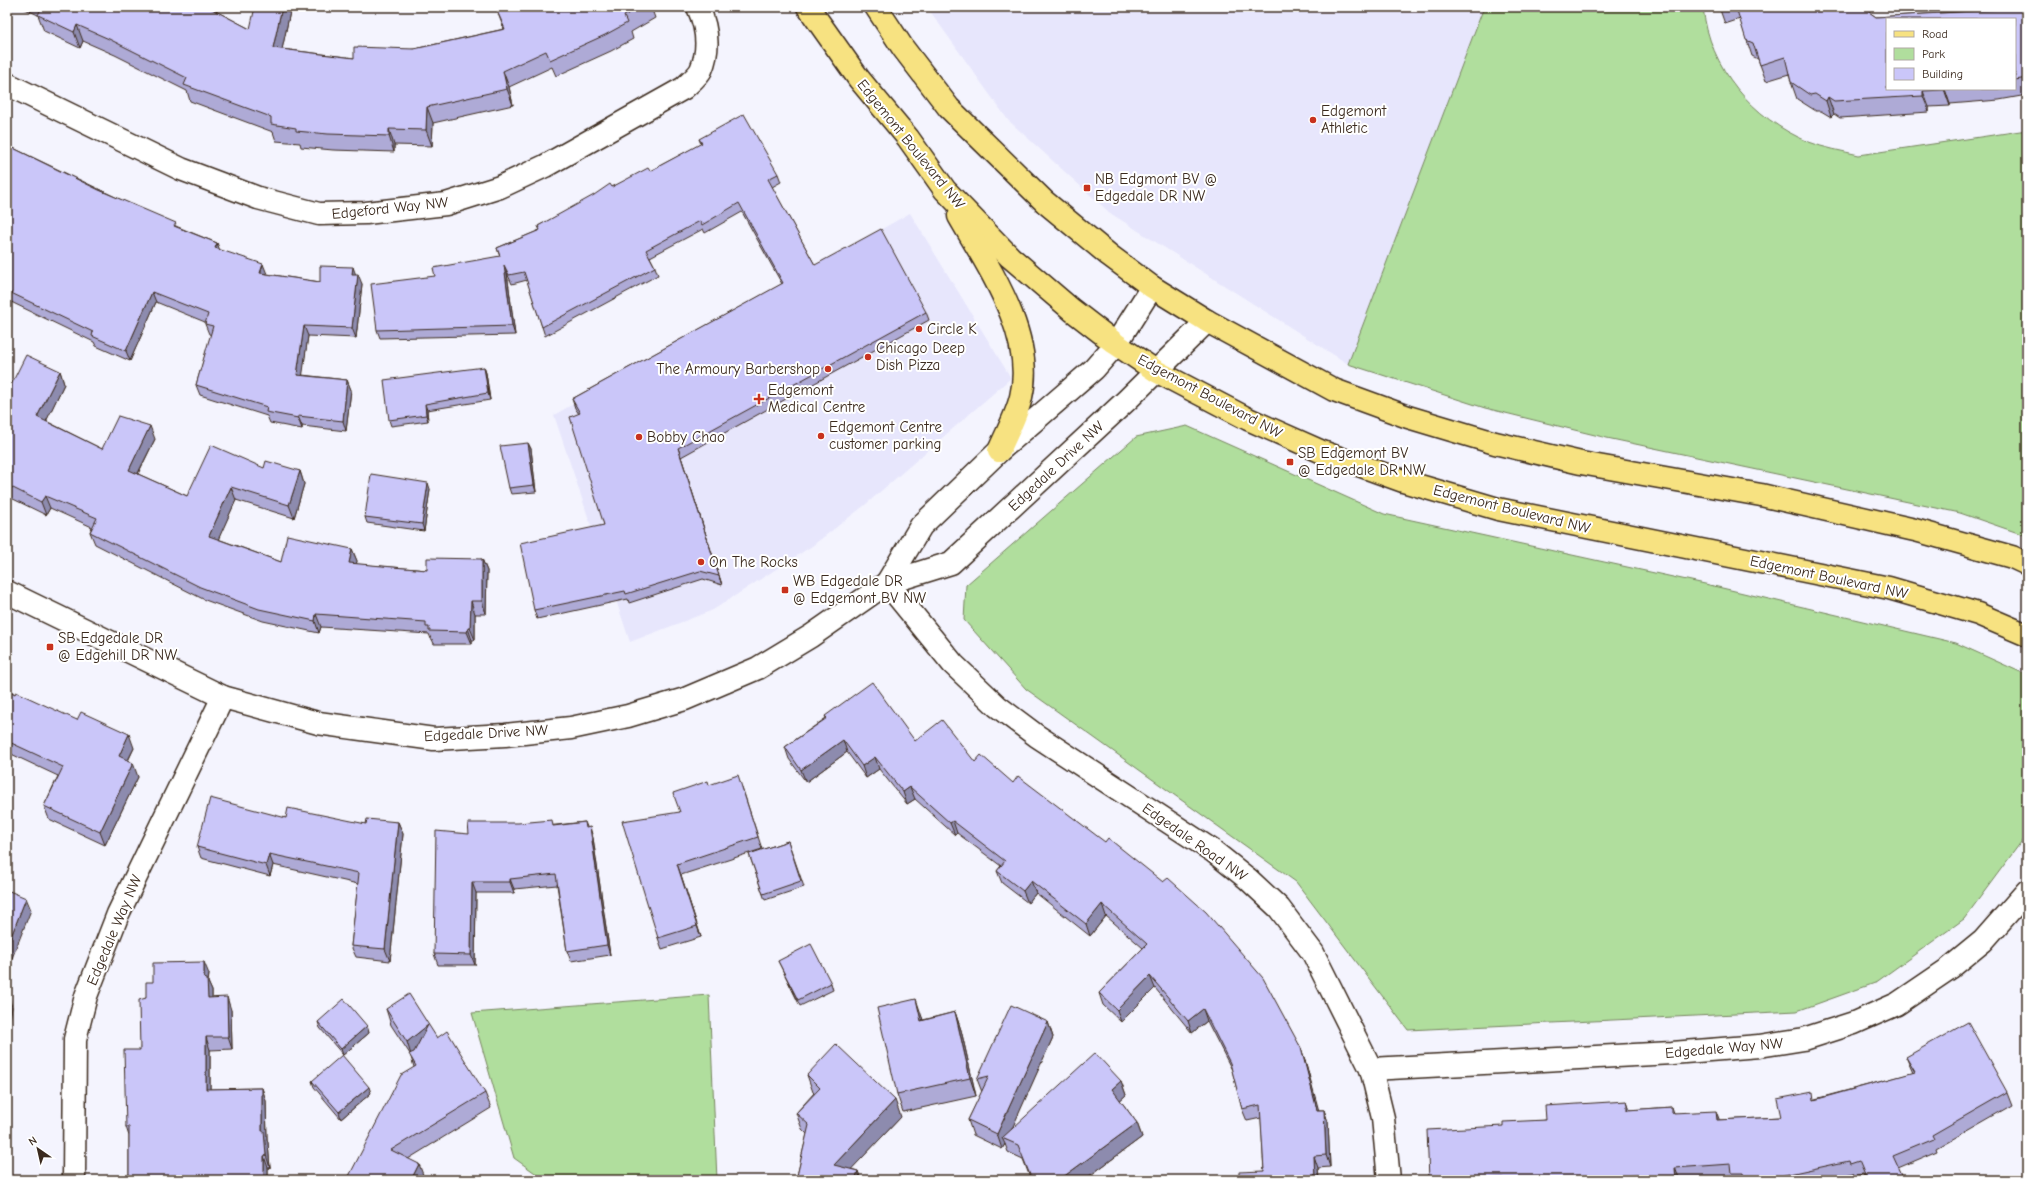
<svg xmlns="http://www.w3.org/2000/svg" width="2034" height="1187" viewBox="0 0 2034 1187" font-family="'Comic Neue',sans-serif">
	<style>
		.built { fill: #e7e6fc }
		.park { fill: #b0de9d; stroke: #76845e }
		.lines { fill: none; stroke-linecap: round; stroke-linejoin: round }
		.minor-casing { stroke: #3b2a1e; stroke-width: 25 }
		.major-casing { stroke: #3b2a1e; stroke-width: 25 }
		.minor { stroke: #fff; stroke-width: 22 }
		.major { stroke: #f7e281; stroke-width: 22 }
		.wall { fill: #aeaad6; stroke: #3b2a1e; fill-rule: evenodd }
		.shaded-wall { fill: #8d8bae; stroke: #3b2a1e }
		.building { fill: #cac6f9; stroke: #3b2a1e }
		.poi-dot { fill: #c8321e; stroke: #fff; stroke-width: 1.5 }
		.labels { text-anchor: middle; stroke-width: 4; stroke-linejoin: round; paint-order: stroke }
		.poi-label { font-size: 15px; fill: #3b2a1e; stroke: #fff; text-anchor: start }
		.street-label { font-size: 15px; fill: #3b2a1e; stroke: #fff }
	</style>
	<rect width="100%" height="100%" fill="#f4f4fe"/>
	<filter id="ink" filterUnits="userSpaceOnUse"><feTurbulence type="fractalNoise" baseFrequency=".025" numOctaves="2"/><feDisplacementMap in="SourceGraphic" scale="8" xChannelSelector="R" yChannelSelector="G"/><feConvolveMatrix kernelMatrix="1 2 1 2 8 2 1 2 1" color-interpolation-filters="sRGB"/></filter>
	<g filter="url(#ink)">
		<g class="built">
			<polygon points="927,7 1484,7 1348,364 1110,213 1008,120"/>
			<polygon points="910,213 1011,378 865,505 812,546 713,610 630,642 554,415"/>
		</g>
		<g class="park">
			<path d="M 1484,7 L 1703,7 C 1709,68 1753,119 1809,142 C 1824,148 1842,151 1859,155 L 2027,130 L 2027,536 L 1960,513 L 1607,438 L 1485,408 L 1348,364 Z"/>
			<polygon points="1187,426 1384,514 1705,584 1956,643 2027,675 2027,834 1964,919 1875,983 1797,1011 1408,1030 1296,882 1026,689 964,620 966,585 1136,437"/>
			<polygon points="709,995 717,1180 545,1180 514,1158 472,1013"/>
		</g>
		<g class="lines">
			<defs>
				<g id="minor">
					<path d="M 7,84 L 181,169 L 258,198 L 319,214 L 366,213 L 446,204 L 500,187 L 545,166 L 684,88 C 689,83 698,76 701,70 C 710,49 707,27 698,7"/>
					<polyline points="887,583 953,664 997,706 1037,736 1213,851 1248,879 1279,908 1313,953 1371,1069 1383,1118 1389,1180"/>
					<polyline points="887,583 921,526 999,451 1094,369 1116,344 1152,287"/>
					<polyline points="7,592 223,697 318,723 434,739 505,735 571,728 628,716 685,699 758,668 811,636 887,583 951,563 1127,400 1207,321"/>
					<polyline points="1371,1069 1672,1053 1759,1046 1804,1039 1854,1023 1897,1004 1950,968 1983,941 2027,891"/>
					<polyline points="74,1180 75,1039 86,996 118,914 223,697"/>
				</g>
				<g id="major">
					<polyline points="808,7 859,79 908,138 945,190 1010,257 1072,310 1116,344 1156,371 1248,419 1320,451 1403,481 1498,509 1889,588 1978,614 2027,635"/>
					<polyline points="876,7 903,48 949,108 1045,202 1109,255 1152,287 1207,321 1334,390 1408,417 1495,443 1581,463 1761,495 1915,530 2012,557 2027,564"/>
					<path d="M 959,216 C 988,267 1036,336 1021,397 C 1017,415 1006,434 999,451"/>
				</g>
			</defs>
			<use href="#minor" class="minor-casing"/>
			<use href="#major" class="major-casing"/>
			<use href="#minor" class="minor"/>
			<use href="#major" class="major"/>
		</g>
		<g class="wall">
			<polygon points="21,7 208,7 250,29 291,7 282,49 354,58 414,49 504,29 497,11 506,7 651,7 655,18 631,32 633,39 611,51 556,76 552,67 509,87 513,105 433,123 432,146 394,145 394,152 333,150 301,147 300,143 276,141 273,132 190,101 187,91 115,55 83,41 80,48 44,31 38,15"/>
			<path d="M 1719,7 L 1862,7 L 1876,17 L 2005,9 L 2027,7 L 2027,95 L 1999,100 L 1950,104 L 1950,106 L 1929,107 L 1929,112 L 1840,118 L 1834,114 L 1831,117 L 1821,111 L 1816,111 L 1797,99 L 1791,82 L 1789,74 L 1766,81 L 1758,59 L 1752,56 L 1740,19 L 1725,24 ZM 2015,19 L 2015,89 L 1887,89 Z"/>
			<polygon points="699,139 778,174 781,182 772,187 815,265 926,312 929,320 681,457 722,585 703,579 629,603 628,599 537,619 534,610 604,525 579,414 575,408 572,399 782,284 742,212 705,233 703,229 650,257 655,267 658,275 545,336 527,280 512,284 507,273 515,335 380,338 377,330 435,276 500,257 497,248 540,230 538,226 612,187 650,171 701,144"/>
			<polygon points="7,145 178,227 217,243 219,250 267,274 320,282 355,274 362,284 356,338 308,336 302,375 347,380 351,390 346,431 302,426 302,429 270,423 267,416 200,395 196,385 211,335 209,334 205,324 205,322 156,302 130,361 96,346 94,342 7,300"/>
			<polygon points="484,367 486,373 490,400 427,410 428,421 391,426 389,420"/>
			<polygon points="60,371 64,384 46,421 102,449 155,439 138,474 187,496 264,468 300,471 304,484 294,518 236,500 218,539 281,562 352,549 357,561 356,564 427,570 482,559 487,571 486,614 475,614 475,640 472,640 472,644 434,644 432,639 431,639 429,634 321,627 319,633 263,621 205,600 95,544 90,532 92,527 50,508 46,515 7,496 7,393"/>
			<polygon points="528,443 531,449 536,492 511,494 509,488"/>
			<polygon points="430,489 424,531 367,523 365,517"/>
			<polygon points="7,690 134,748 128,761 138,777 105,845 49,819 44,806 58,776 7,752"/>
			<polygon points="825,716 915,741 975,762 1301,1048 1305,1060 1318,1110 1324,1110 1328,1122 1330,1167 1318,1168 1319,1180 1239,1180 1264,1171 1261,1118 1247,1121 1242,1109 1232,1070 1207,1021 1192,1033 1155,988 1121,1022 1103,1005 1099,993 1143,948 1106,916 1090,936 1036,893 1028,903 1002,883 997,871 1001,866 957,833 955,835 915,799 907,804 879,769 866,778 847,752 806,782 789,759 785,747 826,718"/>
			<polygon points="709,785 742,787 762,849 681,875 701,937 662,949 658,938 680,812"/>
			<polygon points="286,818 366,824 398,822 403,834 390,961 356,957 351,946 358,884 273,865 270,876 201,858 197,847"/>
			<polygon points="585,822 587,827 593,838 610,955 571,961 567,951 557,885 514,889 514,893 476,893 475,965 438,965 434,954 469,834"/>
			<polygon points="788,841 804,887 765,900 749,854"/>
			<polygon points="778,961 831,983 833,990 800,1006 781,967"/>
			<polygon points="209,974 208,982 212,991 212,998 231,1010 232,1049 210,1050 210,1089 262,1088 266,1101 267,1139 268,1143 270,1168 268,1168 268,1180 120,1180 129,1178 129,1136 126,1127 140,1050 146,998 153,982"/>
			<polygon points="386,1009 437,1038 485,1093 491,1108 408,1159 347,1180 414,1067 410,1054 391,1025"/>
			<polygon points="955,1012 961,1030 976,1096 903,1112 897,1094 922,1017 923,1020"/>
			<polygon points="318,1022 367,1026 369,1033 343,1055 320,1028"/>
			<polygon points="1048,1022 1053,1037 1011,1129 1121,1081 1126,1095 1120,1100 1137,1123 1142,1137 1084,1180 1031,1180 1023,1159 1008,1152 1005,1144 1002,1149 973,1135 968,1120 982,1092 977,1079"/>
			<polygon points="1906,1057 2007,1092 2012,1105 1937,1148 1938,1151 1898,1168 1904,1180 1866,1180 1863,1174 1854,1176 1853,1173 1822,1180 1735,1180 1734,1177 1686,1180 1429,1180 1503,1126 1546,1120 1627,1101 1630,1110 1672,1107 1674,1113 1719,1120 1781,1117 1815,1099 1913,1073"/>
			<polygon points="807,1075 901,1117 851,1169 858,1171 861,1180 796,1180 807,1134 802,1129 796,1113 814,1093 813,1092"/>
			<polygon points="312,1081 371,1093 341,1119 314,1087"/>
		</g>
		<g class="shaded-wall">
			<polygon points="282,7 291,7 279,64 273,48"/>
			<polygon points="77,25 83,41 80,48 74,32"/>
			<polygon points="503,71 509,87 513,105 507,89"/>
			<polygon points="1944,89 1945,89 1950,104 1950,106"/>
			<polygon points="1923,91 1929,107 1929,112 1923,96"/>
			<polygon points="1828,97 1834,114 1831,117 1826,101"/>
			<polygon points="427,107 433,123 432,146 426,130"/>
			<polygon points="389,129 394,145 394,152 389,136"/>
			<polygon points="217,243 221,253 215,248"/>
			<polygon points="263,264 267,274 260,273"/>
			<polygon points="504,265 507,273 515,335 512,326"/>
			<polygon points="353,267 357,278 352,274"/>
			<polygon points="358,274 362,284 356,338 352,328"/>
			<polygon points="152,292 156,302 130,361 126,351"/>
			<polygon points="304,326 308,336 301,386 297,375"/>
			<polygon points="484,367 486,373 490,400 488,393"/>
			<polygon points="60,371 64,384 42,430 37,417"/>
			<polygon points="347,380 351,390 346,431 343,421"/>
			<polygon points="425,404 427,410 428,421 426,415"/>
			<polygon points="298,416 302,426 302,429 298,418"/>
			<polygon points="150,426 155,439 133,483 129,470"/>
			<polygon points="528,443 531,449 536,492 534,485"/>
			<polygon points="678,448 681,457 722,585 719,576"/>
			<polygon points="300,471 304,484 294,518 289,505"/>
			<polygon points="428,483 430,489 424,531 422,524"/>
			<polygon points="231,487 236,500 214,549 209,536"/>
			<polygon points="45,496 50,508 46,515 41,502"/>
			<polygon points="352,549 357,561 354,576 349,563"/>
			<polygon points="482,559 487,571 486,614 482,601"/>
			<polygon points="471,601 475,614 475,640 470,628"/>
			<polygon points="316,614 321,627 319,633 315,621"/>
			<polygon points="468,628 472,640 472,644 467,632"/>
			<polygon points="129,734 134,748 123,770 119,756"/>
			<polygon points="843,740 847,752 806,782 801,770"/>
			<polygon points="875,757 879,769 866,778 862,766"/>
			<polygon points="133,763 138,777 105,845 100,832"/>
			<polygon points="910,787 915,799 907,804 903,792"/>
			<polygon points="953,821 957,833 955,835 950,823"/>
			<polygon points="398,822 403,834 390,961 385,949"/>
			<polygon points="590,827 593,838 610,955 607,945"/>
			<polygon points="269,854 273,865 270,876 266,865"/>
			<polygon points="677,864 681,875 701,937 697,926"/>
			<polygon points="510,879 514,889 514,893 510,882"/>
			<polygon points="1031,881 1036,893 1028,903 1023,891"/>
			<polygon points="472,882 476,893 475,965 471,955"/>
			<polygon points="26,898 31,910 7,971 7,947"/>
			<polygon points="1102,904 1106,916 1090,936 1086,924"/>
			<polygon points="204,962 209,974 208,982 212,991 212,1010 208,998 204,978"/>
			<polygon points="1150,976 1155,988 1121,1022 1117,1010"/>
			<polygon points="8,994 12,1007 8,1034 7,1031 7,998"/>
			<polygon points="227,997 231,1010 232,1049 228,1037"/>
			<polygon points="916,999 922,1017 927,1039 921,1021"/>
			<polygon points="1203,1009 1207,1021 1192,1033 1188,1021"/>
			<polygon points="955,1012 961,1030 976,1096 970,1078"/>
			<polygon points="1048,1022 1053,1037 1007,1140 1002,1138 1005,1144 1002,1149 997,1134"/>
			<polygon points="428,1025 412,1058 407,1042"/>
			<polygon points="367,1026 369,1033 343,1055 341,1049"/>
			<polygon points="206,1037 210,1050 210,1101 206,1089"/>
			<polygon points="1301,1048 1305,1060 1322,1122 1317,1110"/>
			<polygon points="1121,1081 1126,1095 1117,1103 1112,1089"/>
			<polygon points="369,1087 371,1093 341,1119 339,1112"/>
			<polygon points="262,1088 266,1101 267,1139 268,1143 270,1168 266,1155 262,1131"/>
			<polygon points="895,1100 901,1117 841,1180 834,1165"/>
			<polygon points="1627,1101 1631,1113 1627,1110"/>
			<polygon points="1324,1110 1328,1122 1330,1167 1326,1155"/>
			<polygon points="1716,1111 1721,1124 1717,1120"/>
			<polygon points="1137,1123 1142,1137 1084,1180 1059,1180"/>
			<polygon points="264,1156 268,1168 268,1180 264,1180"/>
			<polygon points="1314,1156 1318,1168 1319,1180 1315,1180"/>
			<polygon points="419,1164 425,1180 411,1180"/>
			<polygon points="1675,1168 1680,1180 1676,1180"/>
			<polygon points="858,1171 861,1180 855,1180"/>
		</g>
		<g class="building">
			<polygon points="42,7 208,7 250,29 255,7 282,7 273,48 354,58 354,47 414,49 505,29 497,11 506,7 640,7 624,16 627,23 605,35 550,60 546,51 503,71 507,89 427,107 426,130 389,129 389,136 328,134 296,131 296,128 271,124 271,117 184,85 187,78 109,39 77,25 74,32 38,15"/>
			<polygon points="1736,7 1862,7 1876,17 2005,9 2005,7 2027,7 2027,78 2015,80 2015,19 1887,19 1887,89 1944,89 1944,90 1923,91 1923,96 1834,101 1828,97 1826,101 1815,94 1810,95 1791,82 1785,57 1760,65 1753,43 1746,40"/>
			<polygon points="744,114 778,174 768,179 815,265 881,229 926,312 678,448 719,576 700,571 626,594 625,591 534,610 520,543 604,525 570,417 580,413 572,399 783,283 739,203 702,225 700,221 646,250 655,267 542,327 524,272 509,275 504,265 512,326 377,330 371,284 435,276 433,268 500,256 497,248 540,230 538,226 594,195 610,184 612,187 648,168 650,171 702,143 699,139"/>
			<polygon points="7,145 99,190 176,223 174,226 217,243 215,248 263,264 260,273 320,282 320,266 353,267 352,274 358,274 352,328 304,326 297,375 347,380 343,421 298,416 298,418 266,412 267,407 196,385 213,326 205,324 208,314 152,292 126,351 92,336 93,332 7,291"/>
			<polygon points="26,355 60,371 37,417 102,449 118,416 150,426 129,470 187,496 211,445 264,468 266,461 300,471 289,505 231,487 209,536 281,562 287,535 352,549 349,563 427,570 427,558 482,559 482,601 471,601 470,628 468,628 467,632 429,631 429,627 426,627 426,622 316,614 315,621 259,609 200,587 90,532 97,518 45,496 41,502 7,485 7,393"/>
			<polygon points="484,367 488,393 425,404 426,415 389,420 384,380"/>
			<polygon points="528,443 534,485 509,488 500,446"/>
			<polygon points="371,474 428,483 422,524 365,517"/>
			<polygon points="872,682 915,741 942,720 975,762 981,755 1013,783 1018,776 1105,842 1108,838 1163,882 1168,878 1206,912 1263,978 1301,1048 1317,1110 1324,1110 1326,1155 1314,1156 1315,1180 1239,1180 1239,1172 1264,1171 1260,1105 1242,1109 1230,1063 1203,1009 1188,1021 1150,976 1117,1010 1099,993 1147,944 1102,904 1086,924 1031,881 1023,891 997,871 1005,861 953,821 950,823 910,787 903,792 875,757 862,766 843,740 801,770 785,747 827,718 825,716"/>
			<polygon points="7,690 15,694 16,692 77,720 81,712 129,734 119,756 133,763 100,832 44,806 63,767 7,741"/>
			<polygon points="738,775 758,837 677,864 697,926 658,938 622,821 680,812 673,793 708,781 709,785"/>
			<polygon points="210,798 286,818 288,808 366,824 367,819 398,822 385,949 351,946 359,873 269,854 266,865 197,847"/>
			<polygon points="552,820 553,826 585,822 586,828 590,827 607,945 567,951 556,874 510,879 510,882 472,882 471,955 434,954 436,831 469,834 468,823 518,823"/>
			<polygon points="788,841 801,881 763,894 749,854"/>
			<polygon points="7,890 26,898 7,947"/>
			<polygon points="811,944 831,983 798,1000 778,961"/>
			<polygon points="204,962 204,978 207,979 208,998 227,997 228,1037 206,1037 206,1089 262,1088 262,1131 264,1131 266,1155 264,1156 264,1180 120,1180 120,1178 129,1178 129,1127 126,1127 124,1050 140,1050 139,1000 146,998 146,982 153,982 153,963"/>
			<polygon points="409,994 437,1038 447,1031 485,1093 391,1150 419,1164 411,1180 347,1180 401,1075 416,1066 409,1054 414,1052 428,1025 407,1042 386,1009"/>
			<polygon points="344,999 367,1026 341,1049 318,1022"/>
			<polygon points="916,999 921,1021 955,1012 970,1078 897,1094 877,1008"/>
			<polygon points="1011,1005 1048,1022 997,1134 968,1120 989,1076 977,1079"/>
			<polygon points="1968,1022 2007,1092 1932,1135 1934,1139 1893,1156 1904,1180 1867,1180 1859,1161 1850,1164 1849,1161 1780,1176 1781,1180 1745,1180 1744,1173 1732,1173 1731,1164 1675,1168 1676,1180 1638,1180 1638,1175 1583,1178 1583,1180 1503,1180 1503,1178 1454,1180 1429,1180 1427,1130 1503,1126 1503,1122 1546,1120 1545,1106 1627,1101 1627,1110 1672,1107 1672,1113 1716,1111 1717,1120 1781,1117 1777,1099 1813,1092 1814,1100 1915,1072 1906,1057"/>
			<polygon points="836,1044 895,1100 834,1165 858,1171 855,1180 796,1180 809,1125 796,1113 820,1088 807,1075"/>
			<polygon points="1095,1053 1121,1081 1112,1089 1137,1123 1059,1180 1032,1180 1018,1145 1002,1138"/>
			<polygon points="342,1055 369,1087 339,1112 312,1081"/>
			<polygon points="2027,1178 2027,1180 2007,1180 2007,1179"/>
		</g>
	</g>
	<g class="poi-dot">
		<circle cx="1313" cy="120" r="4"/>
		<rect x="1083" y="184" width="8" height="8" rx="2"/>
		<circle cx="919" cy="329" r="4"/>
		<circle cx="868" cy="357" r="4"/>
		<circle cx="828" cy="369" r="4"/>
		<path d="M757 393h4v4h4v4h-4v4h-4v-4h-4v-4h4z"/>
		<circle cx="821" cy="436" r="4"/>
		<circle cx="639" cy="437" r="4"/>
		<rect x="1286" y="458" width="8" height="8" rx="2"/>
		<circle cx="701" cy="562" r="4"/>
		<rect x="781" y="586" width="8" height="8" rx="2"/>
		<rect x="46" y="643" width="8" height="8" rx="2"/>
	</g>
	<g class="labels">
		<g class="poi-label">
			<text x="1321" y="116">Edgemont<tspan x="1321" dy="17">Athletic</tspan></text>
			<text x="1095" y="184">NB Edgmont BV @<tspan x="1095" dy="17">Edgedale DR NW</tspan></text>
			<text x="927" y="334">Circle K</text>
			<text x="876" y="353">Chicago Deep<tspan x="876" dy="17">Dish Pizza</tspan></text>
			<text x="820" y="374" text-anchor="end">The Armoury Barbershop</text>
			<text x="768" y="395">Edgemont<tspan x="768" dy="17">Medical Centre</tspan></text>
			<text x="829" y="432">Edgemont Centre<tspan x="829" dy="17">customer parking</tspan></text>
			<text x="647" y="442">Bobby Chao</text>
			<text x="1298" y="458">SB Edgemont BV<tspan x="1298" dy="17">@ Edgedale DR NW</tspan></text>
			<text x="709" y="567">On The Rocks</text>
			<text x="793" y="586">WB Edgedale DR<tspan x="793" dy="17">@ Edgemont BV NW</tspan></text>
			<text x="58" y="643">SB Edgedale DR<tspan x="58" dy="17">@ Edgehill DR NW</tspan></text>
		</g>
		<g class="street-label">
			<text transform="translate(911 144) rotate(51)" y="5">Edgemont Boulevard NW</text>
			<text transform="translate(390 208) rotate(-6)" y="5">Edgeford Way NW</text>
			<text transform="translate(1210 396) rotate(28)" y="5">Edgemont Boulevard NW</text>
			<text transform="translate(1056 466) rotate(-43)" y="5">Edgedale Drive NW</text>
			<text transform="translate(1512 509) rotate(14)" y="5">Edgemont Boulevard NW</text>
			<text transform="translate(1829 577) rotate(12)" y="5">Edgemont Boulevard NW</text>
			<text transform="translate(486 733) rotate(-3)" y="5">Edgedale Drive NW</text>
			<text transform="translate(1195 842) rotate(35)" y="5">Edgedale Road NW</text>
			<text transform="translate(114 930) rotate(-67)" y="5">Edgedale Way NW</text>
			<text transform="translate(1724 1048) rotate(-5)" y="5">Edgedale Way NW</text>
		</g>
	</g>
	<rect width="2034" height="1187" fill="none" stroke="#fff" stroke-width="24"/>
	<rect x="12" y="12" width="2010" height="1163" fill="none" stroke="#3b2a1e" stroke-width="1.5" filter="url(#ink)"/>
	<rect x="1886" y="18" width="130" height="72" fill="#ffffff" stroke="#b1aaa5"/>
	<rect x="1894" y="31" width="20" height="6" fill="#f7e281" stroke="#b1aaa5"/>
	<text x="1922" y="38" font-size="12" fill="#3b2a1e">Road</text>
	<rect x="1894" y="48" width="20" height="12" fill="#b0de9d" stroke="#b1aaa5"/>
	<text x="1922" y="58" font-size="12" fill="#3b2a1e">Park</text>
	<rect x="1894" y="68" width="20" height="12" fill="#cac6f9" stroke="#b1aaa5"/>
	<text x="1922" y="78" font-size="12" fill="#3b2a1e">Building</text>
	<g transform="translate(38 1149) rotate(326)" stroke="#ffffff" stroke-width="3" paint-order="stroke">
	<path d="M0-3L7 15L0 10L-7 15Z" fill="#3b2a1e"/>
	<text y="-6" font-size="11" font-weight="bold" text-anchor="middle" fill="#3b2a1e">N</text>
	</g>
</svg>
